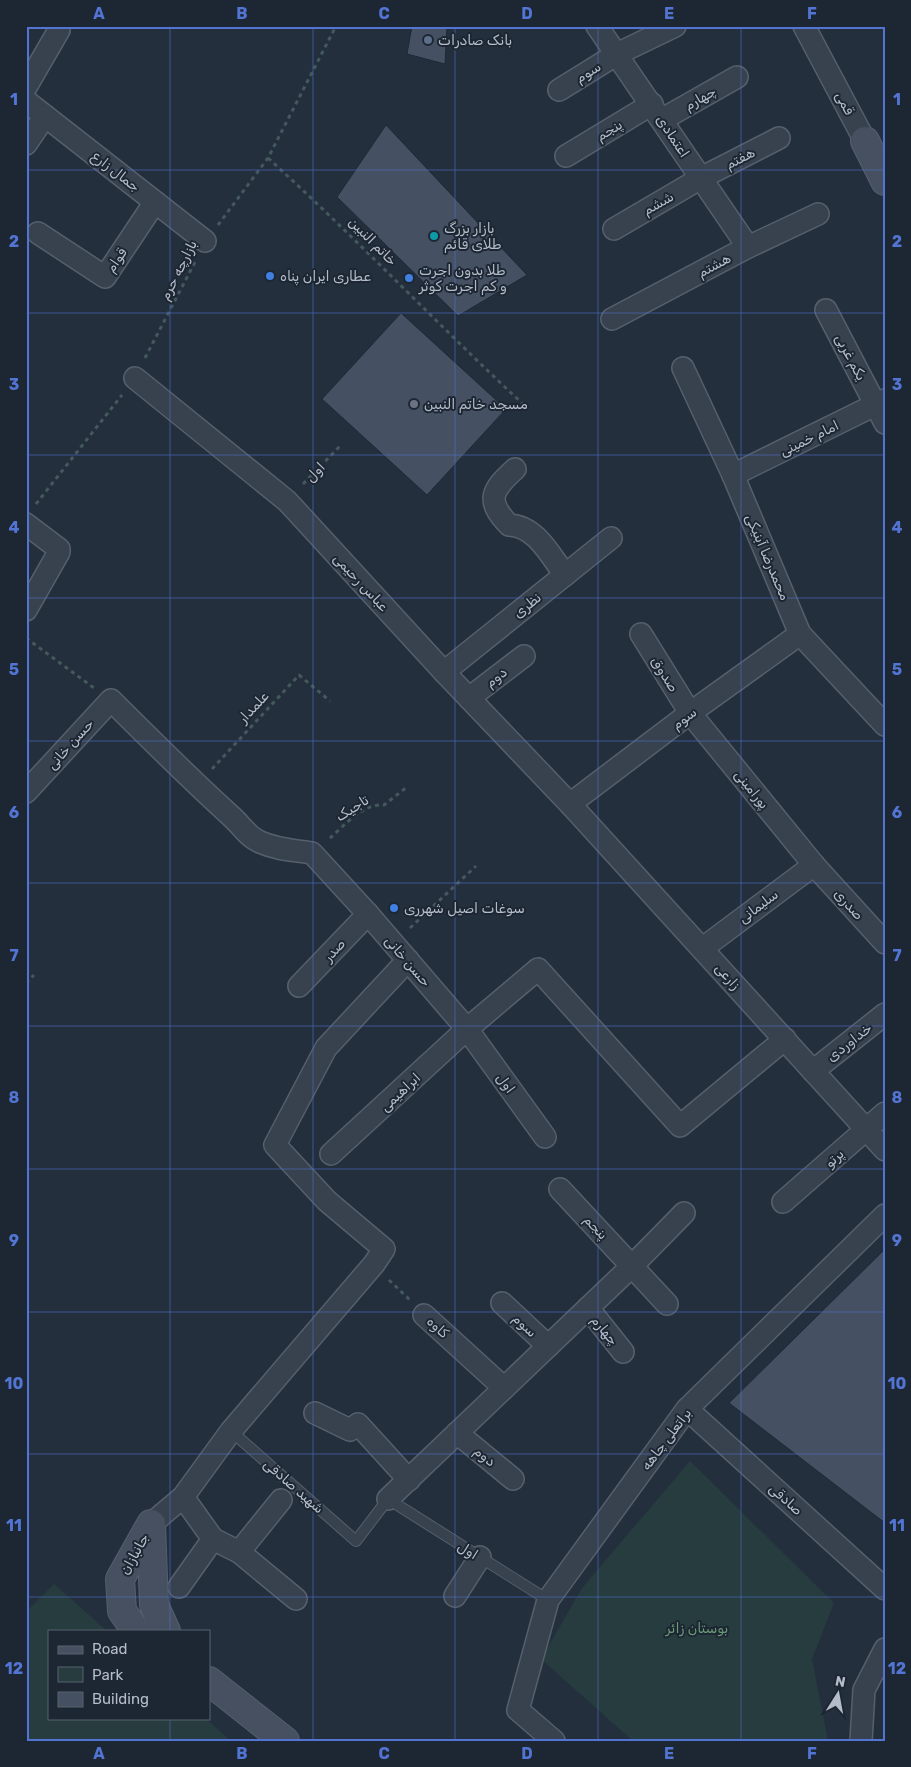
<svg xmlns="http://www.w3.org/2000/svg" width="911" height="1767" viewBox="0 0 911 1767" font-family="Rubik,Cairo,sans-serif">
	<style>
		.green { fill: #263c3f }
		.building { fill: #455162; stroke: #1f2835 }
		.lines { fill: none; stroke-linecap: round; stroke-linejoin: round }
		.lane-casing { stroke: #565f6c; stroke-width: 12 }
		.street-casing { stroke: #565f6c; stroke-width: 24 }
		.secondary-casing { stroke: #565f6c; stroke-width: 30 }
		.path { stroke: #44595c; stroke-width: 3; stroke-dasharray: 4 4; stroke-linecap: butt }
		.lane { stroke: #38414e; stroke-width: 10 }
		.street { stroke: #38414e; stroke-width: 21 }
		.secondary { stroke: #465061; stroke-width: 28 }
		.grid { fill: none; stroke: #5274d3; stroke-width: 1; stroke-opacity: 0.55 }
		.service-dot { fill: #5c6f8a; stroke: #1d2633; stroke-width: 2 }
		.culture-dot { fill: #0f9aa8; stroke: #1d2633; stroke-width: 2 }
		.shop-dot { fill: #3f7fe0; stroke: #1d2633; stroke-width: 2 }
		.worship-dot { fill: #6b7280; stroke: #1d2633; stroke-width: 2 }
		.labels { text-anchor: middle; stroke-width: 4; stroke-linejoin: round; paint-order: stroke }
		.poi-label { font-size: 14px; fill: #b4bcc9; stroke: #1d2633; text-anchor: start }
		.street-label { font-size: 14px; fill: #b4bcc9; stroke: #1d2633 }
		.park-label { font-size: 14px; fill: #6b9a76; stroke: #1d2633 }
		.neatline { fill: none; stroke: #5274d3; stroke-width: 2 }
		.grid-label { font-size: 16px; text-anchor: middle; font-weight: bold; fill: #5274d3 }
	</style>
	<rect width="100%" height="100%" fill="#242f3e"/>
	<g class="green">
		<polygon points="690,1461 834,1603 812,1659 828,1741 633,1741 541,1659 582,1588"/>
		<polygon points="54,1584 107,1631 49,1631 49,1718 205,1718 231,1741 26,1741 26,1612"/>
	</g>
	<g class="building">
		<polygon points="412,26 447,26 445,64 407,54"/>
		<polygon points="386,125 527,275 458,316 337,197"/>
		<polygon points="401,313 506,409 427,495 322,399"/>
		<polygon points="885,1249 885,1523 729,1403"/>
	</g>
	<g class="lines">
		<defs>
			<polyline id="lane" points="231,1431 356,1541 388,1499 548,1600"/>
			<g id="street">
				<polyline points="597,26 748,247"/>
				<polyline points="804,26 865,141"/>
				<polyline points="26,87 59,30"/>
				<polyline points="559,90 617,54 675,26"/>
				<polyline points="26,101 205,241"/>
				<polyline points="663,119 737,77"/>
				<polyline points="26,144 45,116"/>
				<polyline points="566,156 652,104"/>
				<polyline points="614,229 701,178 779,138"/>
				<polyline points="38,233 105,277 155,202"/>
				<polyline points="826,310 885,423"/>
				<polyline points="612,319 748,247 818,214"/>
				<polyline points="683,368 733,475 800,634 885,725"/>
				<polyline points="135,378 287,501 444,672 570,804 885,1150"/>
				<path d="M 515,469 C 492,490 485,500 509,525 C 536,526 550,555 565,575"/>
				<polyline points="733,475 885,400"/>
				<polyline points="26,524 59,549 59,552 26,610"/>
				<polyline points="641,634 690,713 814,865 885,943"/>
				<polyline points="444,672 611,538"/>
				<polyline points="469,698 524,656"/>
				<path d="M 26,792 L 111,700 C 151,740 190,779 232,817 C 242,826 247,836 260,842 C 278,850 294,850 312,853 L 368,914 L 467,1029 L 545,1137"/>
				<polyline points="570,804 690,713 800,634"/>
				<polyline points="703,948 814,865"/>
				<polyline points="299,986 368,914"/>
				<polyline points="813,1071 885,1014"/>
				<polyline points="331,1154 467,1029 538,969 680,1126 785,1039"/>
				<polyline points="560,1189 667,1304"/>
				<polyline points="783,1202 885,1113"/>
				<polyline points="502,1303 548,1346"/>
				<polyline points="588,1308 623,1352"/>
				<polyline points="424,1315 504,1388"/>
				<polyline points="687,1409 885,1589"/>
				<polyline points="315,1413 350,1430 358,1424 409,1480"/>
				<polyline points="457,1433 513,1479"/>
				<polyline points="183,1497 213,1539"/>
				<polyline points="388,1499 632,1266 684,1213"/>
				<polyline points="151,1524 183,1497 231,1431 374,1264 384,1249 327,1201 275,1145 326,1048 408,960"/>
				<polyline points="239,1552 296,1599"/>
				<polyline points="179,1587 213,1539 239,1552 281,1500"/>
				<polyline points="455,1596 480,1557"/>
				<polyline points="554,1741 518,1710 548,1600 687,1409 885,1215"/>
				<polyline points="861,1741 864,1690 885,1649"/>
			</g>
			<g id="secondary">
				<polyline points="865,141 885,181"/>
				<polyline points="136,1631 122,1611 120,1579 151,1524 154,1605 166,1631"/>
				<polyline points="209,1681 285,1741"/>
			</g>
		</defs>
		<use href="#lane" class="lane-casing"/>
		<use href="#street" class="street-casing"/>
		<use href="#secondary" class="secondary-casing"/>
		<g class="path">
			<path d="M 268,158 C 356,238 437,324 524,405"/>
			<polyline points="218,225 268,158 336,26"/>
			<polyline points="145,358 195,262"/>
			<polyline points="303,484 342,444"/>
			<polyline points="36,504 122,395"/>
			<polyline points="26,638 94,688"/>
			<polyline points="212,769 299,675 330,701"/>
			<path d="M 330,838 C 344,826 363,803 384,805 L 407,787"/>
			<polyline points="410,928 476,866"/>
			<polyline points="26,983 34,975"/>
			<polyline points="389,1280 410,1300"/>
		</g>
		<use href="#lane" class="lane"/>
		<use href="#street" class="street"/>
		<use href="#secondary" class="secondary"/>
	</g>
	<path class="grid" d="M 170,26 L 170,1631M 313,26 L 313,1741M 455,26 L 455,1741M 598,26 L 598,1741M 741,26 L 741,1741M 26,170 L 885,170M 26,313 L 885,313M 26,455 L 885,455M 26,598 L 885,598M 26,741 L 885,741M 26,883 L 885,883M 26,1026 L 885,1026M 26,1169 L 885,1169M 26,1312 L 885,1312M 26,1454 L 885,1454M 26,1597 L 885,1597M 170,1718 L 170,1741"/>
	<circle class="service-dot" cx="428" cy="40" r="5"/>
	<circle class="culture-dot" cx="434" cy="236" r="5"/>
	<g class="shop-dot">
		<circle cx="270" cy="276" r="5"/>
		<circle cx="409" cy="278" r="5"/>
		<circle cx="394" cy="908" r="5"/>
	</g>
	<circle class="worship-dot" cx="414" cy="404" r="5"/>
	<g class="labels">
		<g class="poi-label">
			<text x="438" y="45">بانک صادرات</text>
			<text x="444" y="233">بازار بزرگ<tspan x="444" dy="16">طلای قائم</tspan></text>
			<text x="419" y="275">طلا بدون اجرت<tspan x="419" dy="16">و كم اجرت كوثر</tspan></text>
			<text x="280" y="281">عطاری ایران پناه</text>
			<text x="424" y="409">مسجد خاتم النبین</text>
			<text x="404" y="913">سوغات اصیل شهرری</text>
		</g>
		<g class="street-label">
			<text transform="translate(588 72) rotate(-32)" y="5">سوم</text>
			<text transform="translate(700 98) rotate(-30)" y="5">چهارم</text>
			<text transform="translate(845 103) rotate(62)" y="5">قمی</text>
			<text transform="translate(609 130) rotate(-31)" y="5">پنجم</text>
			<text transform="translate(673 136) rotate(56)" y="5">اعتمادی</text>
			<text transform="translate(740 158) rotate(-27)" y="5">هفتم</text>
			<text transform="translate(116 171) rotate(38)" y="5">جمال زارع</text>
			<text transform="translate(658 203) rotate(-30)" y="5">ششم</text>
			<text transform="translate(373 241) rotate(45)" y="5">خاتم النبین</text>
			<text transform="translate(116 260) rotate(-56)" y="5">قوام</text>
			<text transform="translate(714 265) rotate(-28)" y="5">هشتم</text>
			<text transform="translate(178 270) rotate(-63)" y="5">بازارچه حرم</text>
			<text transform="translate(851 357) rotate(62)" y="5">یکم غربی</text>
			<text transform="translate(809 438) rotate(-26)" y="5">امام خمینی</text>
			<text transform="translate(315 472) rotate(-46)" y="5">اول</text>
			<text transform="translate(768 557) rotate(67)" y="5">محمدرضا آبنیکی</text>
			<text transform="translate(361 582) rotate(47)" y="5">عباس رحیمی</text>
			<text transform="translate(527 605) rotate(-39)" y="5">نظری</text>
			<text transform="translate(665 674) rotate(58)" y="5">صدوق</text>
			<text transform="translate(496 677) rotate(-38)" y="5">دوم</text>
			<text transform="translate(253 707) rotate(-47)" y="5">علمدار</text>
			<text transform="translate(684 718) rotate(-37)" y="5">سوم</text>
			<text transform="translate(70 744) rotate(-48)" y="5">حسن خانی</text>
			<text transform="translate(752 789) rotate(51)" y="5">پورامینی</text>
			<text transform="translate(352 808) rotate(-33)" y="5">تاجیک</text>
			<text transform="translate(849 904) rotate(48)" y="5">صدری</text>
			<text transform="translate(758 906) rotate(-37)" y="5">سلیمانی</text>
			<text transform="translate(334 950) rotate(-47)" y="5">صدر</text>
			<text transform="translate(408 961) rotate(49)" y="5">حسن خانی</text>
			<text transform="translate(728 976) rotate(48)" y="5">زارعی</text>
			<text transform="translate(849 1042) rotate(-38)" y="5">خداوردی</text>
			<text transform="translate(506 1083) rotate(54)" y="5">اول</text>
			<text transform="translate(400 1092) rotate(-43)" y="5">ابراهیمی</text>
			<text transform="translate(834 1158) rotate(-41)" y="5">پرتو</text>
			<text transform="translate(596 1227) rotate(47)" y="5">پنجم</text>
			<text transform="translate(525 1325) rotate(43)" y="5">سوم</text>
			<text transform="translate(438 1327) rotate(43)" y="5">کاوه</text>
			<text transform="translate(605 1330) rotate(51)" y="5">چهارم</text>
			<text transform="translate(666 1439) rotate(-53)" y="5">براتعلی چاهه</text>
			<text transform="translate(485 1456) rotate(39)" y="5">دوم</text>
			<text transform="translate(294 1486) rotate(41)" y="5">شهید صادقی</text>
			<text transform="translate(786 1499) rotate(42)" y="5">صادقی</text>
			<text transform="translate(468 1550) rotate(32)" y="5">اول</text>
			<text transform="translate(134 1554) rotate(-61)" y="5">جانبازان</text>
		</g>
		<g class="park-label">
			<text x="697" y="1633">بوستان زائر</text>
		</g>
	</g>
	<rect width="911" height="1767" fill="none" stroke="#1d2633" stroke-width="55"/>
	<rect x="48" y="1630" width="162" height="90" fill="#1d2633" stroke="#59626f"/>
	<rect x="58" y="1646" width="25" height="8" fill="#465061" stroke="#59626f"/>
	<text x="92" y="1654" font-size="15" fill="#b4bcc9">Road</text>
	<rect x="58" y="1667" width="25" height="15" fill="#263c3f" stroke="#59626f"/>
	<text x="92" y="1680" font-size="15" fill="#b4bcc9">Park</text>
	<rect x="58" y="1692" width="25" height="15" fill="#455162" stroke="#59626f"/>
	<text x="92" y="1704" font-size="15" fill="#b4bcc9">Building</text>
	<g transform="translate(838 1694) rotate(11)" stroke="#1d2633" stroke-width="4" paint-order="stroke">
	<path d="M0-4L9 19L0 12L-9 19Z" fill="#b4bcc9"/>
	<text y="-8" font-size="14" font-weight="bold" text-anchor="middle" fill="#b4bcc9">N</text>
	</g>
	<rect x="28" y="28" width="856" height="1712" class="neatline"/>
	<g class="grid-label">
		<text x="99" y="19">A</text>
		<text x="242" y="19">B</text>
		<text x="384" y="19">C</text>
		<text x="527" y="19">D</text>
		<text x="669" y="19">E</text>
		<text x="812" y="19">F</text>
		<text x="14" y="105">1</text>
		<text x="897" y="105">1</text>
		<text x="14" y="247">2</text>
		<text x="897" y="247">2</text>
		<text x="14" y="390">3</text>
		<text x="897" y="390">3</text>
		<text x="14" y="533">4</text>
		<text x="897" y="533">4</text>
		<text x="14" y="675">5</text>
		<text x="897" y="675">5</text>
		<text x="14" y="818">6</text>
		<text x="897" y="818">6</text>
		<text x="14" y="961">7</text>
		<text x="897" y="961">7</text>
		<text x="14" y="1103">8</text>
		<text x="897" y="1103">8</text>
		<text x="14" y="1246">9</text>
		<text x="897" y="1246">9</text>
		<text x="14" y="1389">10</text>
		<text x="897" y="1389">10</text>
		<text x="14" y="1531">11</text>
		<text x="897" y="1531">11</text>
		<text x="14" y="1674">12</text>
		<text x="897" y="1674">12</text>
		<text x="99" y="1759">A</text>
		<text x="242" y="1759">B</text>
		<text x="384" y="1759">C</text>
		<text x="527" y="1759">D</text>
		<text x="669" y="1759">E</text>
		<text x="812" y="1759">F</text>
	</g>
</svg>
